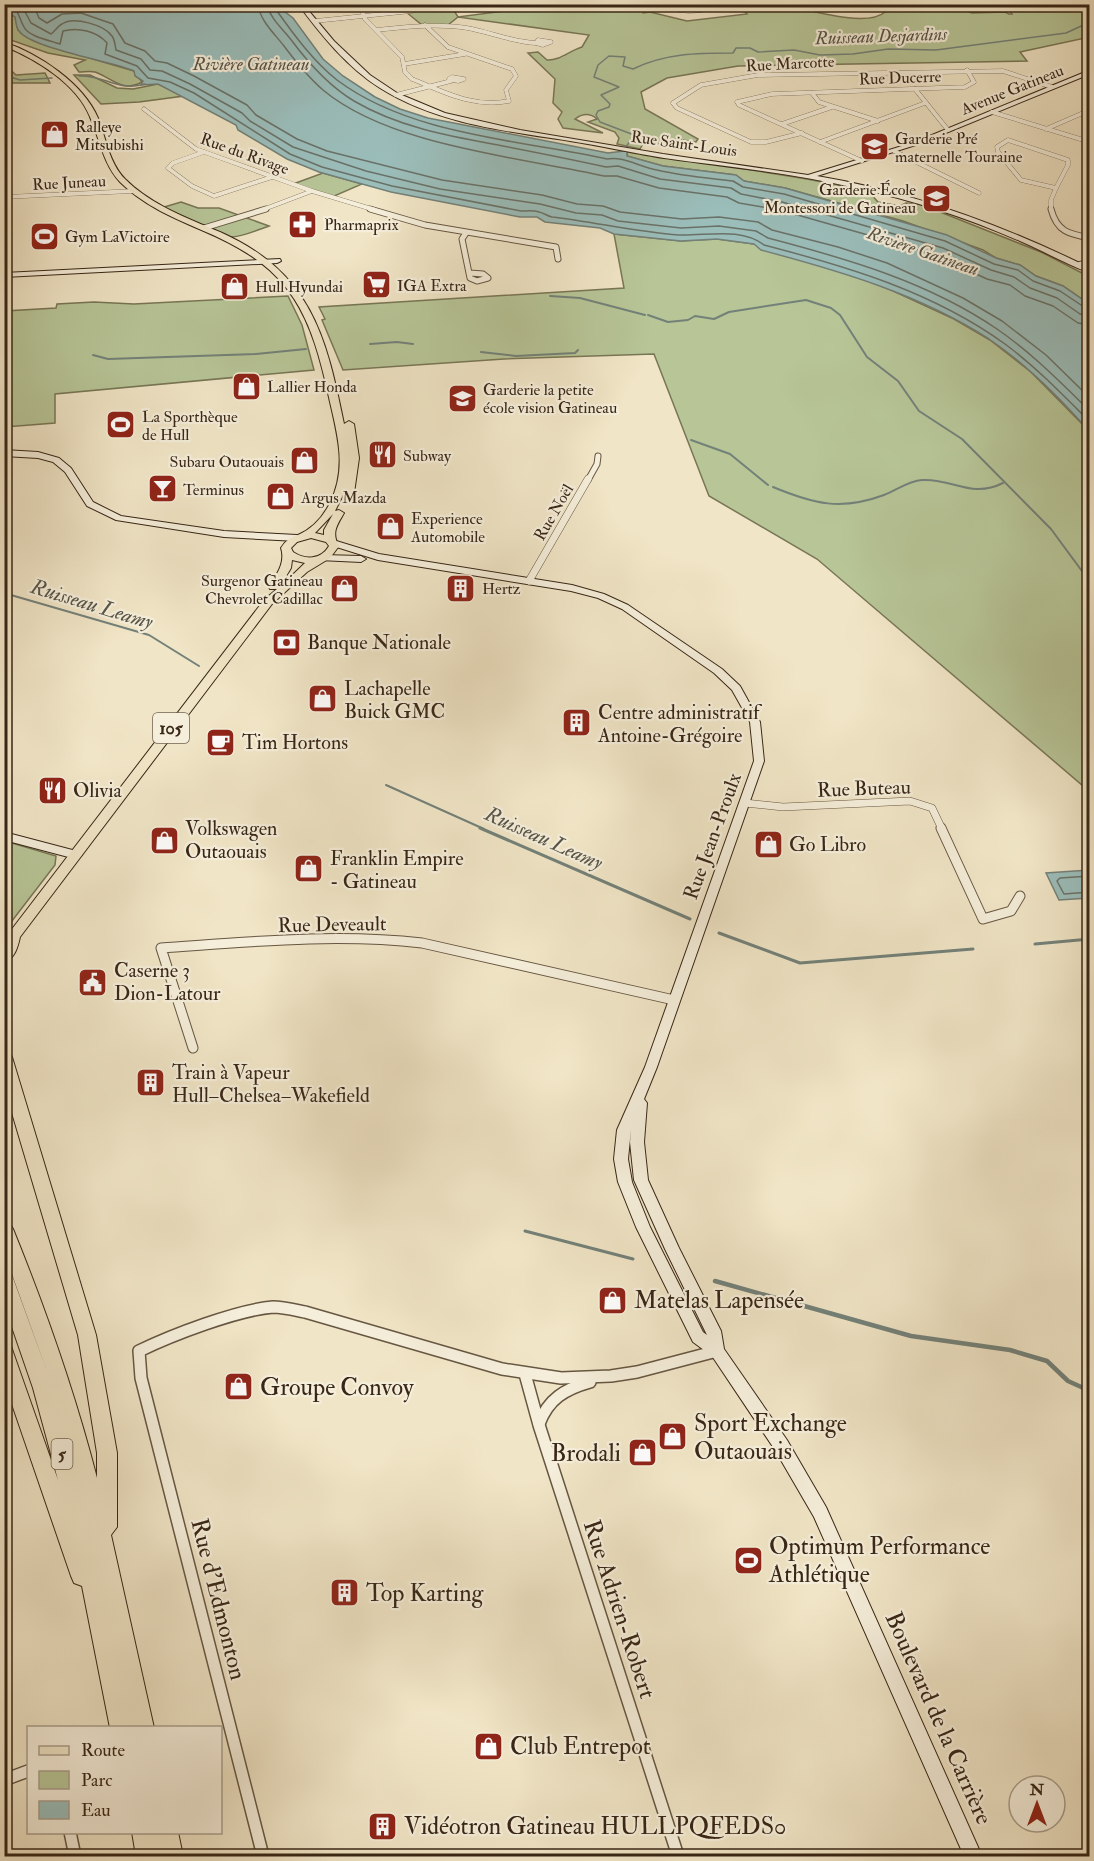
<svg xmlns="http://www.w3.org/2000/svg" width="1094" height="1861" viewBox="0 0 1094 1861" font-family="'IM FELL Double Pica',serif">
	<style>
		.green { fill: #b7c597; stroke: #787656; stroke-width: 1.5 }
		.water { fill: #9bbebb; stroke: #738179; stroke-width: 1.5 }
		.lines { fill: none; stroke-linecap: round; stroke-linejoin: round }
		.shore { stroke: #6a7268; stroke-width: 1.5 }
		.stream-far3 { stroke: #738179; stroke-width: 1.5 }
		.stream-far2 { stroke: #738179; stroke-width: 2 }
		.stream-far1 { stroke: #738179; stroke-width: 3 }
		.stream { stroke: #738179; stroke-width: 4.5 }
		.street-far4-casing { stroke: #665642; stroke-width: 4.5 }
		.street-far3-casing { stroke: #665642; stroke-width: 7 }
		.street-far2-casing { stroke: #665642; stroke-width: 8 }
		.street-far1-casing { stroke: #665642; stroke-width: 11 }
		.street-casing { stroke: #665642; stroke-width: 14 }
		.secondary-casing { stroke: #382616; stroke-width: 2 }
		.primary-casing { stroke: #382616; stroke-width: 2 }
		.highway-casing { stroke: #382616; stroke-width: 2 }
		.street-far4 { stroke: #f5eeda; stroke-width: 4 }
		.street-far3 { stroke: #f5eeda; stroke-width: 5 }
		.street-far2 { stroke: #f5eeda; stroke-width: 7 }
		.street-far1 { stroke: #f5eeda; stroke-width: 9 }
		.street { stroke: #f5eeda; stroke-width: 11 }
		.secondary { fill: #f5eeda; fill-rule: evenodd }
		.primary { fill: #f0e5c6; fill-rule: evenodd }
		.highway { fill: #f0e5c6; fill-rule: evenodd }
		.labels { text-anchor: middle; stroke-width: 4.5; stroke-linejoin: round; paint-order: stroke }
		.far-street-label { font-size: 16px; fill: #382616; stroke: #f5eeda }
		.far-poi-label { font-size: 16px; fill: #382616; stroke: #f5eeda; text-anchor: start }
		.far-water-label { font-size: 18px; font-style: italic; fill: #565448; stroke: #f5eeda }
		.shield { fill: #f5eeda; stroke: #716251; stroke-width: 1.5 }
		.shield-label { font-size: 18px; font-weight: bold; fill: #382616 }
		.poi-label { font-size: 20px; fill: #382616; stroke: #f5eeda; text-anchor: start }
		.street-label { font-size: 20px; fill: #382616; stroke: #f5eeda }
		.water-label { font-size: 21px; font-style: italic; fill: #565448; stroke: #f5eeda }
		.near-poi-label { font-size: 24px; fill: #382616; stroke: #f5eeda; text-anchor: start }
		.near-street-label { font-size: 24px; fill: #382616; stroke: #f5eeda }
	</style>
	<rect width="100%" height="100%" fill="#f0e5c6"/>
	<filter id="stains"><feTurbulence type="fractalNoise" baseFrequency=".00333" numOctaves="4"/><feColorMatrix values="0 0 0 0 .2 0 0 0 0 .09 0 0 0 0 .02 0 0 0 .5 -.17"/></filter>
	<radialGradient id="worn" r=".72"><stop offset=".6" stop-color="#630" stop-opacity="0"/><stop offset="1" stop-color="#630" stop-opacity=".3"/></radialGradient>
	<g class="green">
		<path d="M 632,4 L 641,8 L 643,13 L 650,12 L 687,21 L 747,14 L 739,5 C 754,5 772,1 786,5 C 809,10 867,28 885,12 L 880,5 L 953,5 L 972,13 L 1005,12 L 1009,14 L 1012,14 L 1010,11 C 1037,10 1062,5 1089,4 L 1090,37 L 1020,52 L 1027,61 L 738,66 L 667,78 L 641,92 L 645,109 L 698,139 L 696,142 L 674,139 L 660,144 L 644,142 L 640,149 L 617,144 L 619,138 L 615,132 L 588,122 L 597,119 C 590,113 583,113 575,119 L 603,133 L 563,128 L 558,119 L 562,112 L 553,103 L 555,79 L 528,53 L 538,52 L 547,60 C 559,61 569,51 582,47 L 589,35 L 458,17 L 448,25 L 422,25 L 406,12 L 453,9 L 458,17 L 552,5 Z"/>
		<path d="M 5,5 L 7,5 L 9,13 L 15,17 L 18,30 L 76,54 L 134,71 L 142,82 C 123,93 112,78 95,72 C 90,71 84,72 79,72 L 74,65 L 85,60 L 48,53 L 5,38 Z"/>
		<polygon points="5,65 16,75 45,73 50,83 5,83"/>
		<polygon points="74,75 90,75 117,88 133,89 158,84 184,96 139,102 101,104"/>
		<polygon points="628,150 807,179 868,191 878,202 900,206 906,203 920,204 1041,252 1088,276 1089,304 1063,286 1036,276 1020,265 996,258 983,250 903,221 785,188 744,181 736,175 663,166 627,156"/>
		<polygon points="323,173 362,184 332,197 293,184"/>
		<path d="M 181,202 L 198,208 L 219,208 L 269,226 C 257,230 245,236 232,237 C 212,237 180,217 161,208 Z"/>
		<polygon points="614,234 681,241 717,239 754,244 878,284 954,319 990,340 1031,372 1089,431 1089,791 817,559 709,496 654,354 504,359 343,370 322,320 325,319 319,307 624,288"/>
		<polygon points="288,296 302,325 314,370 55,394 55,423 5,427 5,311 56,308 57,304 94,302 134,304"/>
		<polygon points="5,841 56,856 55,865 5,930"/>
	</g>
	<g class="water">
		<path d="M 7,5 L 276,5 L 293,18 L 323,59 L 343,76 L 375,97 L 400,109 L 428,118 L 608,153 L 624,151 L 627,151 L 627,156 L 663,166 L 736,175 L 744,181 L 785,188 L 947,235 L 996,258 L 1020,265 L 1036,276 L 1063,286 L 1089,304 L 1089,431 C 1060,398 1026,364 989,339 C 919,294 840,271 761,250 L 754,244 L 717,239 L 681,241 L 614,234 L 600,228 L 545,222 L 537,217 L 520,217 L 391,192 L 319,172 L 287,159 L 238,130 L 236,125 L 158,84 L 141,85 L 143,81 L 135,76 L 134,71 C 110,61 31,48 19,31 C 16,28 16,21 15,17 L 9,13 Z"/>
		<polygon points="1089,870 1089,898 1059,900 1046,873"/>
	</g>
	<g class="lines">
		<g class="shore">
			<path d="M 13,4 C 19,13 19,18 24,27 C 29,37 49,40 60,44 L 63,31 C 78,27 97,31 107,43 L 105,54 L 137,66 L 148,78 L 170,82 L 194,93 L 290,154 L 322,167 L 392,186 L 521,211 C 527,211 534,210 539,212 C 544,213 547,216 552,217 C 595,222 636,232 679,235 C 707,236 741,227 764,245 C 849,267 933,292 1005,344 C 1036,367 1063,395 1090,422"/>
			<path d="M 21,4 L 31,23 L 51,34 C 55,31 58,26 62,24 C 74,16 104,25 112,36 C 115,40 115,45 116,50 L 141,59 L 150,70 L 162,71 L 190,84 L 242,113 L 250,121 L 293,147 L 366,171 L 440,189 L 540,204 L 576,213 L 602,215 L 618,221 L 681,228 L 719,226 L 756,231 L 768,238 C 848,259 928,282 997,329 C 1032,353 1060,382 1090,411"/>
			<polyline points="33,4 39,18 47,23 62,14 81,13 113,24 125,43 145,51 155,61 167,63 194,76 247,105 256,115 297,139 327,151 442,180 542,195 577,204 603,206 620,212 682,219 719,217 758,222 772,230 838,247 887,263 963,298 1002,321 1046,355 1090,398"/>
			<path d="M 258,4 C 260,21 274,33 284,46 C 296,62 308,77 323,90 C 390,146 519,157 604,176 L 617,176 L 659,188 L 727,197 L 739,203 L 780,210 L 896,243 L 940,257 L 987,279 L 1010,285 L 1025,296 L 1053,306 L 1078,323 L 1090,325"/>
			<path d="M 267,4 C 270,19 284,30 292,41 C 310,65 329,86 354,101 C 398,127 449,136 498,145 C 534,152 570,159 606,167 L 618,166 L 660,179 L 731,188 L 741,194 L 782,202 L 943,248 L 991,270 L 1014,277 L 1030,288 L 1057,298 L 1080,314 L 1090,316"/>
			<path d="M 274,4 L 277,11 C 294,35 314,62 337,80 C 410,135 520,140 607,159 C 624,156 639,167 657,170 C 682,176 708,178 733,181 L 743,187 L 784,194 L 945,241 L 994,264 L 1018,270 L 1033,281 L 1060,291 L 1084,307 L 1090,308"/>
			<polyline points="1090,876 1060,878 1057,881 1064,894 1090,892"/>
		</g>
		<g class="stream-far3">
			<polyline points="4,75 20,80 52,78"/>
			<path d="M 79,76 C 105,75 118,92 145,84"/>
			<path d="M 624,150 L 634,135 L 600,122 L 596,115 L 598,111 L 609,107 L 610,104 L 601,95 L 619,87 L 594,77 L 598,65 L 609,56 L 625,57 L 623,66 L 633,69 C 665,53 699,53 733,53 L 736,48 L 750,48 L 758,52 L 794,50 L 820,55 L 853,54 L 888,49 L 936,50 L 1066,33 L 1090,22"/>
		</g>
		<g class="stream-far2">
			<polyline points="550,296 580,298 645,315"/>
			<polyline points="648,315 668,322 688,320 695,316 714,319 729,312 806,300 831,308 840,315 867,357 898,381 919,411 962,439 1051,529 1090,582"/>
			<polyline points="370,344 397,342 413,344"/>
			<polyline points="481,352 516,356 575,353 578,350"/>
			<polyline points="93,355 108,359 256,354 306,349"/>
			<polyline points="691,440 730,454 768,485"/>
			<path d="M 773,487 C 814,504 841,511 884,495 C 897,490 908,481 922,480 C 953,478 971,499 1003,483"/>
			<polyline points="4,593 149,635 199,666"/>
			<polyline points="386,785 484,829"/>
		</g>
		<g class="stream-far1">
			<polyline points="480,828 690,919"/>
			<polyline points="719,933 800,963 973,949"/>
			<polyline points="1035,944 1090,939"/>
			<polyline points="525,1231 633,1259"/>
		</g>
		<polyline class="stream" points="715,1281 911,1336 1010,1350 1047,1361 1068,1381 1090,1391"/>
		<defs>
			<g id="street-far4">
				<path d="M 360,4 L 365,19 L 402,57 L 405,72 L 412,79 C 444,92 473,108 509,101 L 506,90 L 516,76 L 512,69 L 448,47 L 425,25"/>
				<path d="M 662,4 C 677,13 699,13 715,6 L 714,4"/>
				<polyline points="819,4 844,8 853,4"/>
				<polyline points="315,21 412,11 417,8 414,4"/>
				<path d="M 377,30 C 407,27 437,23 467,28 C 490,32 512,42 536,43"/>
				<polygon points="538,40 551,42 543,45 536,43"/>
				<polyline points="404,64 465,54"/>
				<polygon points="452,77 464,79 458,81 449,79"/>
				<polyline points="915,89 948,130"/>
				<polyline points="812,93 819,102 878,121"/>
				<polyline points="396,95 451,81"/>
				<polyline points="144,109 196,149 312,191 375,210"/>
				<polyline points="992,112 1090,142"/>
				<polyline points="782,124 832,107"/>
				<polyline points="1046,129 1090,110"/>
				<polyline points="802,133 766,142 751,142 677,108 673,103 701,85 758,75 1003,71 1052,87"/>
				<polygon points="1008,140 1068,160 1068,165 1056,188 1021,180 998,152 997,147"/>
				<polyline points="820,142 925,103"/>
				<polyline points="894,151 979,193"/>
				<polyline points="204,152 173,163 168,168 192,186 214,196 275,176"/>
				<polyline points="862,161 739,105 737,102 772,94 965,87 974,82 967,70"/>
				<polyline points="4,197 134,191"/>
				<polyline points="262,210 312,191"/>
				<polyline points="1051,210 1051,200 1056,188"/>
			</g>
			<g id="street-far3">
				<polyline points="370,209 425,225 556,247 558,259"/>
				<path d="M 1051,209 C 1057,232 1069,234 1090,238"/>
				<polyline points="204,228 266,209"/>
				<polyline points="466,233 462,239 470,278 477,281 488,278 483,274 470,273"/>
				<polyline points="1078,265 1090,262"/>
				<polyline points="588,480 597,464 598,456"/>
			</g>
			<g id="street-far2">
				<polyline points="529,581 588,479"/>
				<polyline points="745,803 783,807 910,801 932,808 942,829"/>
			</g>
			<g id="street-far1">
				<polyline points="941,828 983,919 1011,911 1020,896"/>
				<path d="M 193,1048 L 161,948 C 248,942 335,933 422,943 L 674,1000"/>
			</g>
			<g id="street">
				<polyline points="525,1374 539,1425 678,1856"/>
				<path d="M 539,1424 C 548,1399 565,1389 590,1382"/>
				<polyline points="4,1780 28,1771"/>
				<polyline points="70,1832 75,1856"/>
				<path d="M 263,1856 L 141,1378 L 139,1351 C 172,1335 237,1310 273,1307 C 283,1307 295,1310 305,1312 L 502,1369 L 561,1378 L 611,1376 L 637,1372 L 717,1351"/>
			</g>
			<g id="secondary">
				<path d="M 298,4 L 303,4 L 334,41 L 370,75 L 397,93 L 445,113 L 520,130 L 663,154 L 808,175 L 915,142 L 1090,70 L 1090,74 L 919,144 L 817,176 C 912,192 1003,225 1090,268 L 1090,273 C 1066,264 1043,251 1020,241 C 967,218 913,200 856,188 C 793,173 728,167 664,158 C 633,153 602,146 570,141 C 506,131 437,124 380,88 C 347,67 321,35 298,4 Z"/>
				<polygon points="280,259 281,261 277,263 4,277 4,273"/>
				<polygon points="4,450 38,452 59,458 71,468 93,502 121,516 224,531 297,535 302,538 297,541 224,537 116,520 87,506 65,472 53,462 38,458 4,456"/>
				<path d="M 333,540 L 379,554 L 572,585 L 604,594 L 628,605 L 722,669 L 740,686 L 760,722 L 764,761 L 657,1067 L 644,1099 L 647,1103 L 644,1142 L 648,1180 L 679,1248 L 721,1331 L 724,1349 L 787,1440 L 826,1507 L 982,1856 L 964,1856 L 814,1517 L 775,1450 L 712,1356 L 693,1342 L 636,1227 L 618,1182 L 614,1159 L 617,1130 L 645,1067 L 754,761 L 750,722 L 732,690 L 714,673 L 622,609 L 598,598 L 571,591 L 378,560 L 330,545 L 328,543 ZM 631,1129 L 630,1142 L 634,1180 L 665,1249 L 707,1335 L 703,1332 L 650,1227 L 632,1182 L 628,1159 Z"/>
				<polygon points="322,555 361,556 366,559 361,562 319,560 319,556"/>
				<polygon points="4,832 80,852 82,855 76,859 4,840"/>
			</g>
			<path id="primary" d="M 4,42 C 39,54 83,83 98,118 C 106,138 109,163 125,179 C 151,205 187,218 220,232 C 310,272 326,334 344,424 L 349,421 L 354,424 L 359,458 L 354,493 L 349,496 L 344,493 L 335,511 L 339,510 L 344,513 C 337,525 331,533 339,546 L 330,558 L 307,572 L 272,604 L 20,937 C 18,946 15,959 4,962 L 4,936 L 9,933 L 264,600 L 277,589 L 270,589 L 269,587 C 276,575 286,563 281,548 C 286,540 290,538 298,535 C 312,529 323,517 330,503 C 347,469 338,437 330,402 C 311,314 293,269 206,232 C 176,219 144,206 120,182 C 103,164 100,139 90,117 C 77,84 36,59 4,46 ZM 333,514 L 324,530 L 324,535 L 315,533 ZM 311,538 L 326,542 L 329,546 C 321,560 305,560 293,552 L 291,548 L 297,542 ZM 292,560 L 305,563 L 279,588 L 291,568 Z"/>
			<g id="highway">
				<path d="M 4,1051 L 10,1053 L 12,1057 L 96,1335 L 117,1453 L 117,1527 L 111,1535 L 154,1728 L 110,1728 L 82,1586 L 74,1583 L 71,1576 L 4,1381 L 4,1344 L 11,1346 L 13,1352 L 58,1480 L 33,1388 L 4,1304 L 4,1271 L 10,1273 L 13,1278 L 49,1377 L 4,1252 L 4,1222 L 10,1224 L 13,1229 C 46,1310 75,1393 97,1478 L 97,1453 L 78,1335 L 4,1086 Z"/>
				<polygon points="132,1832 178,1832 183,1856 136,1856"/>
			</g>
		</defs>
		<use href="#street-far4" class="street-far4-casing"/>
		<use href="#street-far3" class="street-far3-casing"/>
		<use href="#street-far2" class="street-far2-casing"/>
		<use href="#street-far1" class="street-far1-casing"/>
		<use href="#street" class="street-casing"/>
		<use href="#secondary" class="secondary-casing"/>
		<use href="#primary" class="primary-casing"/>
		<use href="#highway" class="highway-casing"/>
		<use href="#street-far4" class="street-far4"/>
		<use href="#street-far3" class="street-far3"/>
		<use href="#street-far2" class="street-far2"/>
		<use href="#street-far1" class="street-far1"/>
		<use href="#street" class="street"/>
		<use href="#secondary" class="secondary"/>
		<use href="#primary" class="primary"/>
		<use href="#highway" class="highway"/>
	</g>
	<defs>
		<symbol id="shop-square" viewBox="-11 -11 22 22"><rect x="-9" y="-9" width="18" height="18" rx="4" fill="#8f2418" stroke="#f5eeda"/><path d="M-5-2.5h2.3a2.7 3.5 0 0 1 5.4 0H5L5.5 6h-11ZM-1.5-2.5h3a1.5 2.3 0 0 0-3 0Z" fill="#fff"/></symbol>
		<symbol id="school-square" viewBox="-11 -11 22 22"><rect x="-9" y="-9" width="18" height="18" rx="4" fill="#8f2418" stroke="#f5eeda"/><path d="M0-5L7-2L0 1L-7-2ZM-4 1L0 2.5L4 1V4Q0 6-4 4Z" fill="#fff"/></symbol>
		<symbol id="pharmacy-square" viewBox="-11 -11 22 22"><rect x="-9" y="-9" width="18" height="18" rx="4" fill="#8f2418" stroke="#f5eeda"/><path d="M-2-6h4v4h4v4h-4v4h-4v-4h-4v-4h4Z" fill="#fff"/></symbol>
		<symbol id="stadium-square" viewBox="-11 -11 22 22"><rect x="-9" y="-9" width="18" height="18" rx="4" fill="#8f2418" stroke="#f5eeda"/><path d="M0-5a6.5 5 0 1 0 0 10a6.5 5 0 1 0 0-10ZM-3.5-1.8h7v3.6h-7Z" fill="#fff"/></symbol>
		<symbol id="supermarket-square" viewBox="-11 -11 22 22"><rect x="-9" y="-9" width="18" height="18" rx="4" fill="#8f2418" stroke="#f5eeda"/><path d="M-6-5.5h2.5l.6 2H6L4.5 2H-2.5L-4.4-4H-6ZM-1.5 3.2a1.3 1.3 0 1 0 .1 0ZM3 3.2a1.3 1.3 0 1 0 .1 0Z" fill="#fff"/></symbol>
		<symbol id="restaurant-square" viewBox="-11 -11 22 22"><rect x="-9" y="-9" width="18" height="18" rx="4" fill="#8f2418" stroke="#f5eeda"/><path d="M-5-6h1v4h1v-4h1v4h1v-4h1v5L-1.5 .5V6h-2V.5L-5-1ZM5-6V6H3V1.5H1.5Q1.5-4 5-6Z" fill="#fff"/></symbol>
		<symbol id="bar-square" viewBox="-11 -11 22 22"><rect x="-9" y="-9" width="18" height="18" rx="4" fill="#8f2418" stroke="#f5eeda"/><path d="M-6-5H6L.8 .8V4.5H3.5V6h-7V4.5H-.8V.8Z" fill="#fff"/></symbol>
		<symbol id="building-square" viewBox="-11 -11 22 22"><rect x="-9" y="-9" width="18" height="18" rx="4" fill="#8f2418" stroke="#f5eeda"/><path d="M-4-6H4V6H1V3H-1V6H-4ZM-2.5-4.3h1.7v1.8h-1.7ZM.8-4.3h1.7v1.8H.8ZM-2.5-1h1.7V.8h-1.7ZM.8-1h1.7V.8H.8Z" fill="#fff"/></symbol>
		<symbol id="bank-square" viewBox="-11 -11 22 22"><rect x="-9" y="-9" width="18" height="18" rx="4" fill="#8f2418" stroke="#f5eeda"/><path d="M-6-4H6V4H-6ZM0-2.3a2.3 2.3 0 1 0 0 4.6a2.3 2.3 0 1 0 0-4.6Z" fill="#fff"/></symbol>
		<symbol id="cafe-square" viewBox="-11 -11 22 22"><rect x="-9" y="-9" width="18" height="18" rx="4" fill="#8f2418" stroke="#f5eeda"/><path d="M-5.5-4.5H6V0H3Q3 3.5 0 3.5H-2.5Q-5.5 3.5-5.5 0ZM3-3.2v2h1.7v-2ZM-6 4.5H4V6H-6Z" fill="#fff"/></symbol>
		<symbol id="civic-square" viewBox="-11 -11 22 22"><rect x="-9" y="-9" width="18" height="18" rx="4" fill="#8f2418" stroke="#f5eeda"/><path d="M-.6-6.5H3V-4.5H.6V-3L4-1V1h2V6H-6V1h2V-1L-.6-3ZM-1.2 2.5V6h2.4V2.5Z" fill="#fff"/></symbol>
	</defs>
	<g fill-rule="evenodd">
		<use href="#shop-square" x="38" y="118" width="33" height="33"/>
		<use href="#school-square" x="858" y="130" width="33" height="33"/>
		<use href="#school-square" x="920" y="182" width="33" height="33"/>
		<use href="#pharmacy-square" x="286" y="208" width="33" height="33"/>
		<use href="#stadium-square" x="28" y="220" width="33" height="33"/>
		<use href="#supermarket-square" x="360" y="268" width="33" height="33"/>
		<use href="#shop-square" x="218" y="270" width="33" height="33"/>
		<use href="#shop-square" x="230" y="370" width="33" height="33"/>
		<use href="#school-square" x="446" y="382" width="33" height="33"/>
		<use href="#stadium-square" x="104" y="408" width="33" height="33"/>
		<use href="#restaurant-square" x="366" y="438" width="33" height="33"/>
		<use href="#shop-square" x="288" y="444" width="33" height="33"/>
		<use href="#bar-square" x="146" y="472" width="33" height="33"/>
		<use href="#shop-square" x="264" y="480" width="33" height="33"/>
		<use href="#shop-square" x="374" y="510" width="33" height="33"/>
		<use href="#building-square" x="444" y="572" width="33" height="33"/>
		<use href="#shop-square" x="328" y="572" width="33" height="33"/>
		<use href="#bank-square" x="270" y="626" width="33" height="33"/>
		<use href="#shop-square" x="306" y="682" width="33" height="33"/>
		<use href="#building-square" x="560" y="706" width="33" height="33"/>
		<use href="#cafe-square" x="204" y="726" width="33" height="33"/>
		<use href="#restaurant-square" x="36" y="774" width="33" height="33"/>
		<use href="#shop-square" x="148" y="824" width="33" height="33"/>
		<use href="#shop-square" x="752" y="828" width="33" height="33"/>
		<use href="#shop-square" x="292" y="852" width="33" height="33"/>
		<use href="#civic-square" x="76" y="966" width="33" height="33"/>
		<use href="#building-square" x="134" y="1066" width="33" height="33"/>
		<use href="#shop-square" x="596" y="1284" width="33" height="33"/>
		<use href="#shop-square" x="222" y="1370" width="33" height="33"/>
		<use href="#shop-square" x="656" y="1420" width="33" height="33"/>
		<use href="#shop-square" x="626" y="1436" width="33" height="33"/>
		<use href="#stadium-square" x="732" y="1544" width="33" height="33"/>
		<use href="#building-square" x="328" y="1576" width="33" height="33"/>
		<use href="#shop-square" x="472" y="1730" width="33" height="33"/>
		<use href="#building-square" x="366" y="1810" width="33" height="33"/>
	</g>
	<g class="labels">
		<g class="far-street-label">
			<text transform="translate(790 63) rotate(-3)" y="6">Rue Marcotte</text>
			<text transform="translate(900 77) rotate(-2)" y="6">Rue Ducerre</text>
			<text transform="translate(1012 89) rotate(-22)" y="6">Avenue Gatineau</text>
			<text transform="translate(684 143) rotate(8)" y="6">Rue Saint-Louis</text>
			<text transform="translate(245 153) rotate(20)" y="6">Rue du Rivage</text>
			<text transform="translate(69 182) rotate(-3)" y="6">Rue Juneau</text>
			<text transform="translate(553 512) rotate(-60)" y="6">Rue Noël</text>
		</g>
		<g class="far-poi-label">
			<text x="75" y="132">Ralleye<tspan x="75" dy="18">Mitsubishi</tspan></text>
			<text x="895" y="144">Garderie Pré<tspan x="895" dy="18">maternelle Touraine</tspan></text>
			<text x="916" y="195" text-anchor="end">Garderie École<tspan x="916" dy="18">Montessori de Gatineau</tspan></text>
			<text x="324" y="230">Pharmaprix</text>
			<text x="65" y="242">Gym LaVictoire</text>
			<text x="397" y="291">IGA Extra</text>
			<text x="255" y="292">Hull Hyundai</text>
			<text x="267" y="392">Lallier Honda</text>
			<text x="483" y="395">Garderie la petite<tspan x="483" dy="18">école vision Gatineau</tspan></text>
			<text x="142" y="422">La Sporthèque<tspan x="142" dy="18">de Hull</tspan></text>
			<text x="403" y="461">Subway</text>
			<text x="284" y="467" text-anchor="end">Subaru Outaouais</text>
			<text x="183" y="495">Terminus</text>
			<text x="301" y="503">Argus Mazda</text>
			<text x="411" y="524">Experience<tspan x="411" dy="18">Automobile</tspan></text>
			<text x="323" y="586" text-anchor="end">Surgenor Gatineau<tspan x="323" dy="18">Chevrolet Cadillac</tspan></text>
			<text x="482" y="594">Hertz</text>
		</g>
		<g class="far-water-label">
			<text transform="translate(881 36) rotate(-2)" y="6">Ruisseau Desjardins</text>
			<text x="251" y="70">Rivière Gatineau</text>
			<text transform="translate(923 251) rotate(19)" y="6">Rivière Gatineau</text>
		</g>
		<g class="shield">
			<rect x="153" y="713" width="36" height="30" rx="4.5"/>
			<rect x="51.5" y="1439" width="21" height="30" rx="4.5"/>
		</g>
		<g class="shield-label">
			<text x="171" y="734">105</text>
			<text x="62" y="1460">5</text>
		</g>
		<g class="poi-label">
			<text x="307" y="649">Banque Nationale</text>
			<text x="344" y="695">Lachapelle<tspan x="344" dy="23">Buick GMC</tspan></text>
			<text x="598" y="719">Centre administratif<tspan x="598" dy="23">Antoine-Grégoire</tspan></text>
			<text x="242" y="749">Tim Hortons</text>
			<text x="73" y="797">Olivia</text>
			<text x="185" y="835">Volkswagen<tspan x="185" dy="23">Outaouais</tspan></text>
			<text x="789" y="851">Go Libro</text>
			<text x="330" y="865">Franklin Empire<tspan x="330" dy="23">- Gatineau</tspan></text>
			<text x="114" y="977">Caserne 3<tspan x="114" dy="23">Dion-Latour</tspan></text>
			<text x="172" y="1079">Train à Vapeur<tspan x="172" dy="23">Hull–Chelsea–Wakefield</tspan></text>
		</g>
		<g class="street-label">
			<text transform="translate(864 788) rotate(-2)" y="7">Rue Buteau</text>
			<text transform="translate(712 836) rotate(-70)" y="7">Rue Jean-Proulx</text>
			<text transform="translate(332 924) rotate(-1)" y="7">Rue Deveault</text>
		</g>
		<g class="water-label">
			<text transform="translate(92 604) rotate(17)" y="7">Ruisseau Leamy</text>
			<text transform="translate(544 838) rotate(24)" y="7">Ruisseau Leamy</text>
		</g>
		<g class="near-poi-label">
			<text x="634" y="1308">Matelas Lapensée</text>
			<text x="260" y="1395">Groupe Convoy</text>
			<text x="694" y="1431">Sport Exchange<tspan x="694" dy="28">Outaouais</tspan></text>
			<text x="621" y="1461" text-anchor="end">Brodali</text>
			<text x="769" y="1554">Optimum Performance<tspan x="769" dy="28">Athlétique</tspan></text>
			<text x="366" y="1601">Top Karting</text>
			<text x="510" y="1754">Club Entrepot</text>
			<text x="404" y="1834">Vidéotron Gatineau HULLPQFEDS0</text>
		</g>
		<g class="near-street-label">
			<text transform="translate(219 1599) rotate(76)" y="8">Rue d'Edmonton</text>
			<text transform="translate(620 1609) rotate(72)" y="8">Rue Adrien-Robert</text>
			<text transform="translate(939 1718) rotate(66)" y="8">Boulevard de la Carrière</text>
		</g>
	</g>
	<rect width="1094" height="1861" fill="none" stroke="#f0e5c6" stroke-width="24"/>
	<rect x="6" y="6" width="1082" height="1849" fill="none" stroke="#382616" stroke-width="3"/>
	<rect x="12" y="12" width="1070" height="1837" fill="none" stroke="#382616" stroke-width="1.5"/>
	<rect x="27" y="1726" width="195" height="108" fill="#f5eeda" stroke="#a99e8c" stroke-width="1.5"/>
	<rect x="39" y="1746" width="30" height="9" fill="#f0e5c6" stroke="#a99e8c" stroke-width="1.5"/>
	<text x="81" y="1756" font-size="18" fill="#382616">Route</text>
	<rect x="39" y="1771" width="30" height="18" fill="#b7c597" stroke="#a99e8c" stroke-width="1.5"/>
	<text x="81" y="1786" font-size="18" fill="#382616">Parc</text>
	<rect x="39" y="1801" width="30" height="18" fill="#9bbebb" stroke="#a99e8c" stroke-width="1.5"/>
	<text x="81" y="1816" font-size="18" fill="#382616">Eau</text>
	<g transform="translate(1037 1804)"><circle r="28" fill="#f5eeda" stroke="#a99e8c" stroke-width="1.5"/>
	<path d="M0-4.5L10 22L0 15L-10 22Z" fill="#8f2418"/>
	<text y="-9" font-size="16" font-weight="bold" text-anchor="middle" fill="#382616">N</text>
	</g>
	<rect width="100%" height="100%" filter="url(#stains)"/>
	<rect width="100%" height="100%" fill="url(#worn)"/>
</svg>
